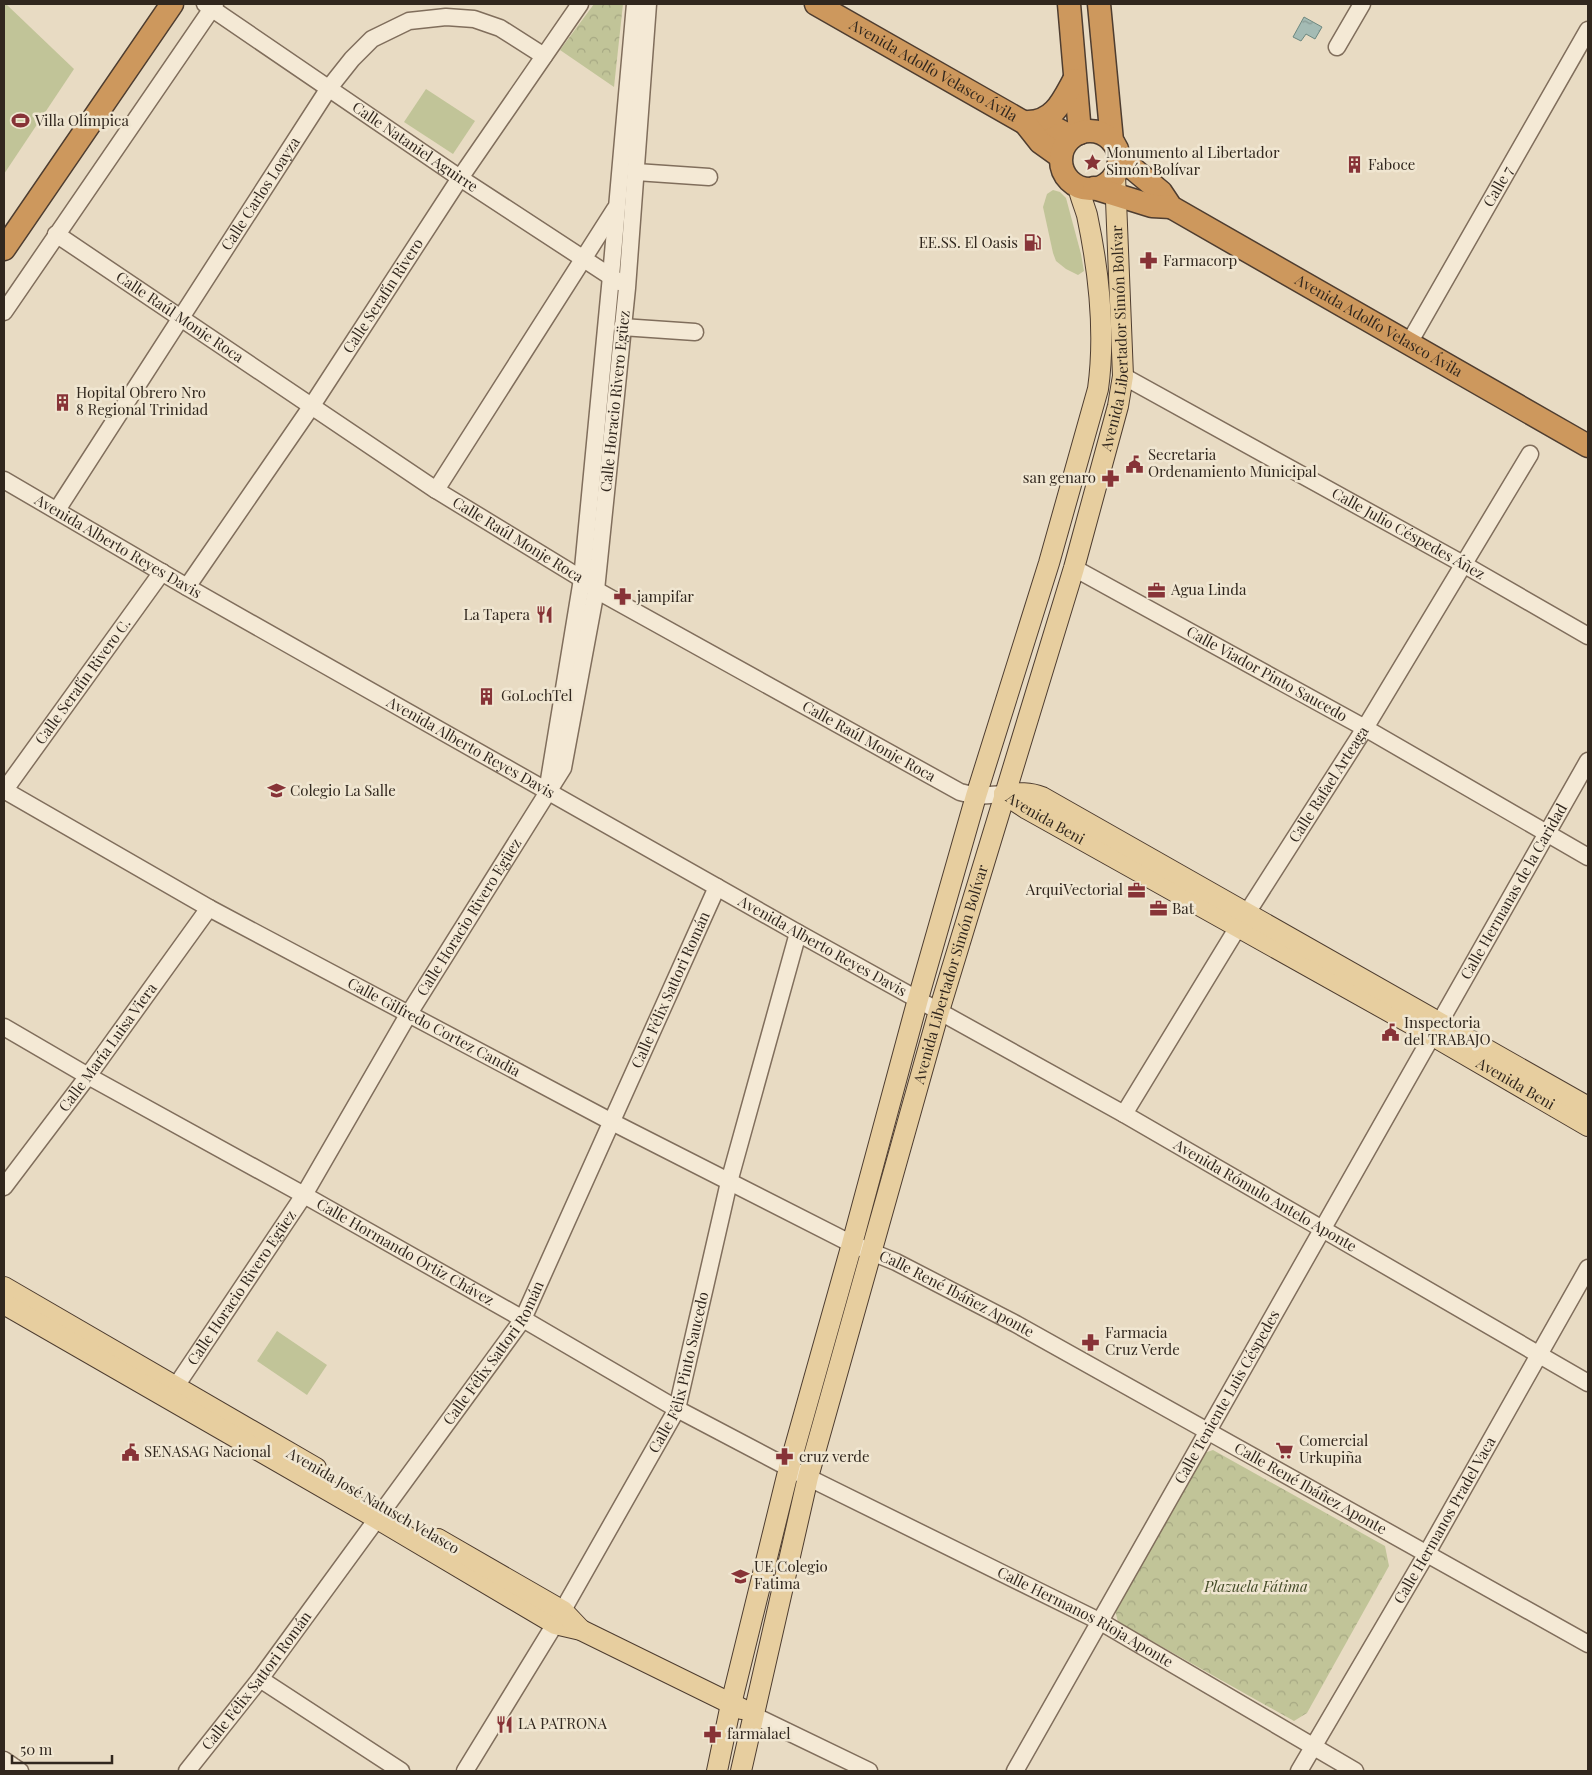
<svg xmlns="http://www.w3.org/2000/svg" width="1592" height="1775" viewBox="0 0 1592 1775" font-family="'Playfair Display',serif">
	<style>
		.forest { fill: url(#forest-crowns) }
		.garden { fill: #c1c498 }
		.water { fill: url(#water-ripples); stroke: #6d8880 }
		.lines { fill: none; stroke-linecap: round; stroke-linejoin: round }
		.minor-casing { stroke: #806e5c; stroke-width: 19 }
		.major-casing { stroke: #4e3d30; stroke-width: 22 }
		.highway-casing { stroke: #4e3d30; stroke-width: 25 }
		.minor { stroke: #f4e9d5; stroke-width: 16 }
		.major { stroke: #e7ce9f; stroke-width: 20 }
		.highway { stroke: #cd985d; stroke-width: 22 }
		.labels { text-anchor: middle; stroke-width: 5; stroke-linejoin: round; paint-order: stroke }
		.street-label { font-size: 15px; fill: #31271e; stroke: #f0e6d1 }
		.poi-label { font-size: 15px; fill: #31271e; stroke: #f0e6d1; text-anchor: start }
		.park-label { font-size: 15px; font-style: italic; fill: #434b27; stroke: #f0e6d1 }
	</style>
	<defs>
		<pattern id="forest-crowns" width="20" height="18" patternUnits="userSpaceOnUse" patternTransform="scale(1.25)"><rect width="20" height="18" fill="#c1c498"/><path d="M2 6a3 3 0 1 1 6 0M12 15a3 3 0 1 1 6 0" fill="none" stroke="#a6a883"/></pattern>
		<pattern id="water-ripples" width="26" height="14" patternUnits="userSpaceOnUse" patternTransform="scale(1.25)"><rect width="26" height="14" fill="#a4bbb4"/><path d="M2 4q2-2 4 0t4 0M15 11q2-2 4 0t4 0" fill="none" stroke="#869892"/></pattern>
	</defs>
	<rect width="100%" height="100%" fill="#e8dbc3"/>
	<g class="forest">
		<polygon points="594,4 623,4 614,87 560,50"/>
		<polygon points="1213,1450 1385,1546 1389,1566 1307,1713 1294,1721 1118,1622 1115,1610 1201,1454"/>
	</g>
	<g class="garden">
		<polygon points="4,4 6,4 74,69 4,174"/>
		<polygon points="426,89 475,121 453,154 404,122"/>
		<polygon points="1053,190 1060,192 1066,198 1081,254 1084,271 1078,275 1066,269 1056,261 1053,253 1043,207 1047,194"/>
		<polygon points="277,1331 327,1365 307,1395 257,1361"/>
	</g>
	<polygon class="water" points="1304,17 1322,27 1315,39 1306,34 1301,41 1293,37"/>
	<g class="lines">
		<defs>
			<g id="minor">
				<path id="s1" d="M 205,4 L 460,178 L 619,282"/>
				<polyline points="1337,47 1362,4"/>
				<polyline points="636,172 709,177"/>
				<path id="s2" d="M 56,234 L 436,490 L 582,579 L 596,590 L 960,792 L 976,796 L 1004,794"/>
				<polyline points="4,312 215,4"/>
				<polyline points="622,327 695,332"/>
				<path id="s3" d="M 1409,343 L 1588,30"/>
				<path id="s4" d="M 1123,376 L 1463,564 L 1588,636"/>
				<path id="s5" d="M 4,480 L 187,587 L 798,933 L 1124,1114 L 1588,1383"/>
				<polyline points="436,490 615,209"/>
				<path id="s6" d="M 57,510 L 329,88 L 352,59 L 372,39 L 409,21 L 446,17 L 474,19 L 500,28 L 544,56"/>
				<path id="s7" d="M 1074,568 L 1365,728 L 1588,857"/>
				<path id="s8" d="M 187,587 L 311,407 L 460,178 L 580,4"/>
				<polyline points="548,786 582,579 611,276 635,4"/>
				<path id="s9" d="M 4,790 L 209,908 L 612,1122 L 852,1244 L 896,1262 L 1016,1324 L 1588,1644"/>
				<path id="s10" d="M 4,791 L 162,572"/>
				<path id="s11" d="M 4,1027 L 88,1076 L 304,1195 L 523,1319 L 677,1409 L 789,1468 L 1101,1622 L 1355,1771"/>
				<path id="s12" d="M 1124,1114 L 1238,927 L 1365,728 L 1530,454"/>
				<path id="s13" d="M 4,1187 L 88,1076 L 209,908"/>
				<path id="s14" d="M 170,1395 L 304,1195 L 408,1015 L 563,768 L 596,590 L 627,288 L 648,4"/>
				<polyline points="260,1679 401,1771"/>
				<polyline points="753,1715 869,1771"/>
				<polyline points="4,1760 20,1771"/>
				<path id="s15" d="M 187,1771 L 260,1679 L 523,1319 L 717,887"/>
				<path id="s16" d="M 465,1771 L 555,1624 L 677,1409 L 729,1182 L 798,933"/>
				<path id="s17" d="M 1015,1771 L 1588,761"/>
				<path id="s18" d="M 1299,1771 L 1427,1553 L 1588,1268"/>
			</g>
			<g id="major">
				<path id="s19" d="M 1004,794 L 1027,809 L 1433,1036 L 1588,1126"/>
				<path d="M 1004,794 C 1018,793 1029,792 1042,797 L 1588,1107"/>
				<polyline points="4,1287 316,1468"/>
				<polyline points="4,1304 376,1518 555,1624 581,1630 742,1709"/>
				<polyline points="438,1539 563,1611 581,1630"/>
				<path d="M 717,1771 L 731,1704 L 789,1468 L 852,1244 L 918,999 L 976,796 L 1049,563 L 1098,389 C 1106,331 1099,272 1087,215 C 1084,205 1080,196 1078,186"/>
				<path id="s20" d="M 741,1771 L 808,1477 L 939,1011 L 1074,568 L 1118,406 L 1123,376 L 1115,175"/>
			</g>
			<g id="highway">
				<path id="s21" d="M 816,4 L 1025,123 L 1053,127 L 1072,137"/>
				<polyline points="1069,4 1080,133"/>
				<polyline points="1099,4 1112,141"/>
				<path d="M 1028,122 C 1054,122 1063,100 1074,80"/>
				<polyline points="1025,123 1040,142 1061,157"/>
				<circle cx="1090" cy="160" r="29"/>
				<path id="s22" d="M 1119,157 L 1161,192 L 1171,207 L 1588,446"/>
				<polyline points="1094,188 1152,206 1171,207"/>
				<polyline points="4,249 172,4"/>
			</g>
		</defs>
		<use href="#minor" class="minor-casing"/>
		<use href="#major" class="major-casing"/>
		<use href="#highway" class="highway-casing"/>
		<use href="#minor" class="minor"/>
		<use href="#major" class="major"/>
		<use href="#highway" class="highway"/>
	</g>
	<defs>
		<symbol id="stadium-bare" viewBox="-9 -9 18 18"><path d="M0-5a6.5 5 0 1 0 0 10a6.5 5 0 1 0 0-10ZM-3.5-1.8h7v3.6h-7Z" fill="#873337" stroke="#f0e6d1" stroke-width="2.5" paint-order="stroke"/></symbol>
		<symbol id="sight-bare" viewBox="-9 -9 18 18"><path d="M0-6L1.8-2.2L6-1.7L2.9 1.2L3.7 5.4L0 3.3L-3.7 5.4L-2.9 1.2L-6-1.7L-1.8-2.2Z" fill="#873337" stroke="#f0e6d1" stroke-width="2.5" paint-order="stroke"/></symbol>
		<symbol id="building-bare" viewBox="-9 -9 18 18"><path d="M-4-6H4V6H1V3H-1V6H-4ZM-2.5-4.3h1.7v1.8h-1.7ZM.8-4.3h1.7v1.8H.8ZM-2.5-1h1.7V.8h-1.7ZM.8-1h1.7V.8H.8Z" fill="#873337" stroke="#f0e6d1" stroke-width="2.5" paint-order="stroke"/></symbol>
		<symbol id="fuel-bare" viewBox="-9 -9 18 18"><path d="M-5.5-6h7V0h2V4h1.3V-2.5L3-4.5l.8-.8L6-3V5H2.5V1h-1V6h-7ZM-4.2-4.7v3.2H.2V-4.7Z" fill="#873337" stroke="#f0e6d1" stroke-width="2.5" paint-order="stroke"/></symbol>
		<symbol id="pharmacy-bare" viewBox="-9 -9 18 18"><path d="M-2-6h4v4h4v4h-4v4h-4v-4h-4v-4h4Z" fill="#873337" stroke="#f0e6d1" stroke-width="2.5" paint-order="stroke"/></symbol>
		<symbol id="civic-bare" viewBox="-9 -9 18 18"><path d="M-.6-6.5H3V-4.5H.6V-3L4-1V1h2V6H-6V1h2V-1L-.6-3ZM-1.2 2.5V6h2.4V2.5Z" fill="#873337" stroke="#f0e6d1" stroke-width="2.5" paint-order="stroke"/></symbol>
		<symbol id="office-bare" viewBox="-9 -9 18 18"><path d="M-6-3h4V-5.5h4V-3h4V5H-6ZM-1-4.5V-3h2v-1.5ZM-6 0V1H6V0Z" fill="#873337" stroke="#f0e6d1" stroke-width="2.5" paint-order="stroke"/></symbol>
		<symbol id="restaurant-bare" viewBox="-9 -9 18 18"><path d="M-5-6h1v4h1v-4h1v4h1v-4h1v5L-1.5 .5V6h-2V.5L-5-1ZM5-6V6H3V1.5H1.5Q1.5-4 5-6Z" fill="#873337" stroke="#f0e6d1" stroke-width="2.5" paint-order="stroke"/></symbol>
		<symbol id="school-bare" viewBox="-9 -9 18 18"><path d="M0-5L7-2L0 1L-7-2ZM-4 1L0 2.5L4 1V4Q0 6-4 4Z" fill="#873337" stroke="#f0e6d1" stroke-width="2.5" paint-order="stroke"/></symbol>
		<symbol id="supermarket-bare" viewBox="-9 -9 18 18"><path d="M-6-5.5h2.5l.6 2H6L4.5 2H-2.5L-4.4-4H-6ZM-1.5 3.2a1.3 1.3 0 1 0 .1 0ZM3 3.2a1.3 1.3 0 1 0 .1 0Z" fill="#873337" stroke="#f0e6d1" stroke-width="2.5" paint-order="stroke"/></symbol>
	</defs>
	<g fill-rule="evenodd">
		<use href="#stadium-bare" x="8" y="108" width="25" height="25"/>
		<use href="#sight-bare" x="1080" y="150" width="25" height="25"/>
		<use href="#building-bare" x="1342" y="152" width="25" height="25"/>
		<use href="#fuel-bare" x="1020" y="230" width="25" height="25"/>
		<use href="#pharmacy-bare" x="1136" y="248" width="25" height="25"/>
		<use href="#building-bare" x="50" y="390" width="25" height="25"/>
		<use href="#civic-bare" x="1122" y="452" width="25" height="25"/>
		<use href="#pharmacy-bare" x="1098" y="466" width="25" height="25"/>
		<use href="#office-bare" x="1144" y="578" width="25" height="25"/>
		<use href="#pharmacy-bare" x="610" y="584" width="25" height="25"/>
		<use href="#restaurant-bare" x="532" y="602" width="25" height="25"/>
		<use href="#building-bare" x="474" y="684" width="25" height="25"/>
		<use href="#school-bare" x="264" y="778" width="25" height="25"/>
		<use href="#office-bare" x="1124" y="878" width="25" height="25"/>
		<use href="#office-bare" x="1146" y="896" width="25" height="25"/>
		<use href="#civic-bare" x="1378" y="1020" width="25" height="25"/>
		<use href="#pharmacy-bare" x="1078" y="1330" width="25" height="25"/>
		<use href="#supermarket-bare" x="1272" y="1438" width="25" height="25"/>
		<use href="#civic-bare" x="118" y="1440" width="25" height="25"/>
		<use href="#pharmacy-bare" x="772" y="1444" width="25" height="25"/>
		<use href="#school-bare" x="728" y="1564" width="25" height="25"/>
		<use href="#restaurant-bare" x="492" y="1712" width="25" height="25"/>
		<use href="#pharmacy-bare" x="700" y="1722" width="25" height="25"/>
	</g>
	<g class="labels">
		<g class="street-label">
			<text dy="5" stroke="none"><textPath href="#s21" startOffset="135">Avenida Adolfo Velasco Ávila</textPath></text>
			<text dy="5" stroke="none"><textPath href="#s1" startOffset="254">Calle Nataniel Aguirre</textPath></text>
			<text dy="5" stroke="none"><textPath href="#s3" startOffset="180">Calle 7</textPath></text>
			<text dy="5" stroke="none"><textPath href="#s6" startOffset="376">Calle Carlos Loayza</textPath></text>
			<text dy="5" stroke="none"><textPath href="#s8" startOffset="351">Calle Serafín Rivero</textPath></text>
			<text dy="5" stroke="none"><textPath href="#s2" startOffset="149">Calle Raúl Monje Roca</textPath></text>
			<text dy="5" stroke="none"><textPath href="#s22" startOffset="312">Avenida Adolfo Velasco Ávila</textPath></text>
			<text dy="5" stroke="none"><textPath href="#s20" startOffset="1484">Avenida Libertador Simón Bolívar</textPath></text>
			<text dy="5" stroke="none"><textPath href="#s14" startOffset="1111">Calle Horacio Rivero Egüez</textPath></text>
			<text dy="5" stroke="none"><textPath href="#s4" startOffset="326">Calle Julio Céspedes Áñez</textPath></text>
			<text dy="5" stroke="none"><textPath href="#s2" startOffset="554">Calle Raúl Monje Roca</textPath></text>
			<text dy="5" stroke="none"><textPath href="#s5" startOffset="132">Avenida Alberto Reyes Davis</textPath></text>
			<text dy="5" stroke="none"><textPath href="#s7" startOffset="220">Calle Viador Pinto Saucedo</textPath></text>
			<text dy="5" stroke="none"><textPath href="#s10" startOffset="135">Calle Serafín Rivero C.</textPath></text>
			<text dy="5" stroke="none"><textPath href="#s2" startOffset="959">Calle Raúl Monje Roca</textPath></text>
			<text dy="5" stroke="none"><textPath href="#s5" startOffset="538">Avenida Alberto Reyes Davis</textPath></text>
			<text dy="5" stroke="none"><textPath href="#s12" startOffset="388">Calle Rafael Arteaga</textPath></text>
			<text dy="5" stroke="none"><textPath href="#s19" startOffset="48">Avenida Beni</textPath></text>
			<text dy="5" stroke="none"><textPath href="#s17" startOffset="1011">Calle Hermanas de la Caridad</textPath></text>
			<text dy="5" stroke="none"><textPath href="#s14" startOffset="564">Calle Horacio Rivero Egüez</textPath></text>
			<text dy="5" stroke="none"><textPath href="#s5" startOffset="942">Avenida Alberto Reyes Davis</textPath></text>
			<text dy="5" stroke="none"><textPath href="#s20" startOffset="824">Avenida Libertador Simón Bolívar</textPath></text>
			<text dy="5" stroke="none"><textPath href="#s15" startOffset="924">Calle Félix Sattori Román</textPath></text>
			<text dy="5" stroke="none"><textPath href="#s9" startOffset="491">Calle Gilfredo Cortez Candia</textPath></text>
			<text dy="5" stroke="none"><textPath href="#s13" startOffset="174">Calle María Luisa Viera</textPath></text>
			<text dy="5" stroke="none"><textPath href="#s19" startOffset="588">Avenida Beni</textPath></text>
			<text dy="5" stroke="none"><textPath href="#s5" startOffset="1450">Avenida Rómulo Antelo Aponte</textPath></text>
			<text dy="5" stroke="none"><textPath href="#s11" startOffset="460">Calle Hormando Ortiz Chávez</textPath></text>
			<text dy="5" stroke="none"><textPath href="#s14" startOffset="129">Calle Horacio Rivero Egüez</textPath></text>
			<text dy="5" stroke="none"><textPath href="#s9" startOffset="1078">Calle René Ibáñez Aponte</textPath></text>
			<text dy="5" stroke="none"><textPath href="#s15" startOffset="519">Calle Félix Sattori Román</textPath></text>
			<text dy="5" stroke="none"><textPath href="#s16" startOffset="455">Calle Félix Pinto Saucedo</textPath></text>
			<text dy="5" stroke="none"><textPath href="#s17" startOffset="430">Calle Teniente Luis Céspedes</textPath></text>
			<text dy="5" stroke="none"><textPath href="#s9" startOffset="1482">Calle René Ibáñez Aponte</textPath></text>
			<text transform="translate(373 1501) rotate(30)" y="5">Avenida José Natusch Velasco</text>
			<text dy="5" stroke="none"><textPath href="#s18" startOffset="290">Calle Hermanos Pradel Vaca</textPath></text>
			<text dy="5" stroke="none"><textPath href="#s11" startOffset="1232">Calle Hermanos Rioja Aponte</textPath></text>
			<text dy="5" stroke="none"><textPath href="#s15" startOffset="114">Calle Félix Sattori Román</textPath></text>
		</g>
		<g class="poi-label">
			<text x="35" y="126">Villa Olímpica</text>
			<text x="1106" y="158">Monumento al Libertador<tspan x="1106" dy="17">Simón Bolívar</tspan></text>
			<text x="1368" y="170">Faboce</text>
			<text x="1018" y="248" text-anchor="end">EE.SS. El Oasis</text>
			<text x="1163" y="266">Farmacorp</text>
			<text x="76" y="398">Hopital Obrero Nro<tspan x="76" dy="17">8 Regional Trinidad</tspan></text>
			<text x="1148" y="460">Secretaria<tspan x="1148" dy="17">Ordenamiento Municipal</tspan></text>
			<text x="1096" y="483" text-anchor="end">san genaro</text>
			<text x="1171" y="595">Agua Linda</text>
			<text x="637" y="602">jampifar</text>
			<text x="530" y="620" text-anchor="end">La Tapera</text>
			<text x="501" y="701">GoLochTel</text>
			<text x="290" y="796">Colegio La Salle</text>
			<text x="1123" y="895" text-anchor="end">ArquiVectorial</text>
			<text x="1172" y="914">Bat</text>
			<text x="1404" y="1028">Inspectoria<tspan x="1404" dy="17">del TRABAJO</tspan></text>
			<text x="1105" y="1338">Farmacia<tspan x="1105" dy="17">Cruz Verde</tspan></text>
			<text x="1299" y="1446">Comercial<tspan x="1299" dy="17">Urkupiña</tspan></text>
			<text x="144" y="1457">SENASAG Nacional</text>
			<text x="799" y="1462">cruz verde</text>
			<text x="754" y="1572">UE Colegio<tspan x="754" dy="17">Fatima</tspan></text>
			<text x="518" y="1729">LA PATRONA</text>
			<text x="727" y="1739">farmalael</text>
		</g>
		<g class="park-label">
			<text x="1256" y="1592">Plazuela Fátima</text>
		</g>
	</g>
	<rect width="1592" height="1775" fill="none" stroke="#31271e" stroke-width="10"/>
	<path d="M12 1755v8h100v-8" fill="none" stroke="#31271e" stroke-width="2.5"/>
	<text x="20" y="1755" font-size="15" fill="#31271e" stroke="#f0e6d1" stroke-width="4" paint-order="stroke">50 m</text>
</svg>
